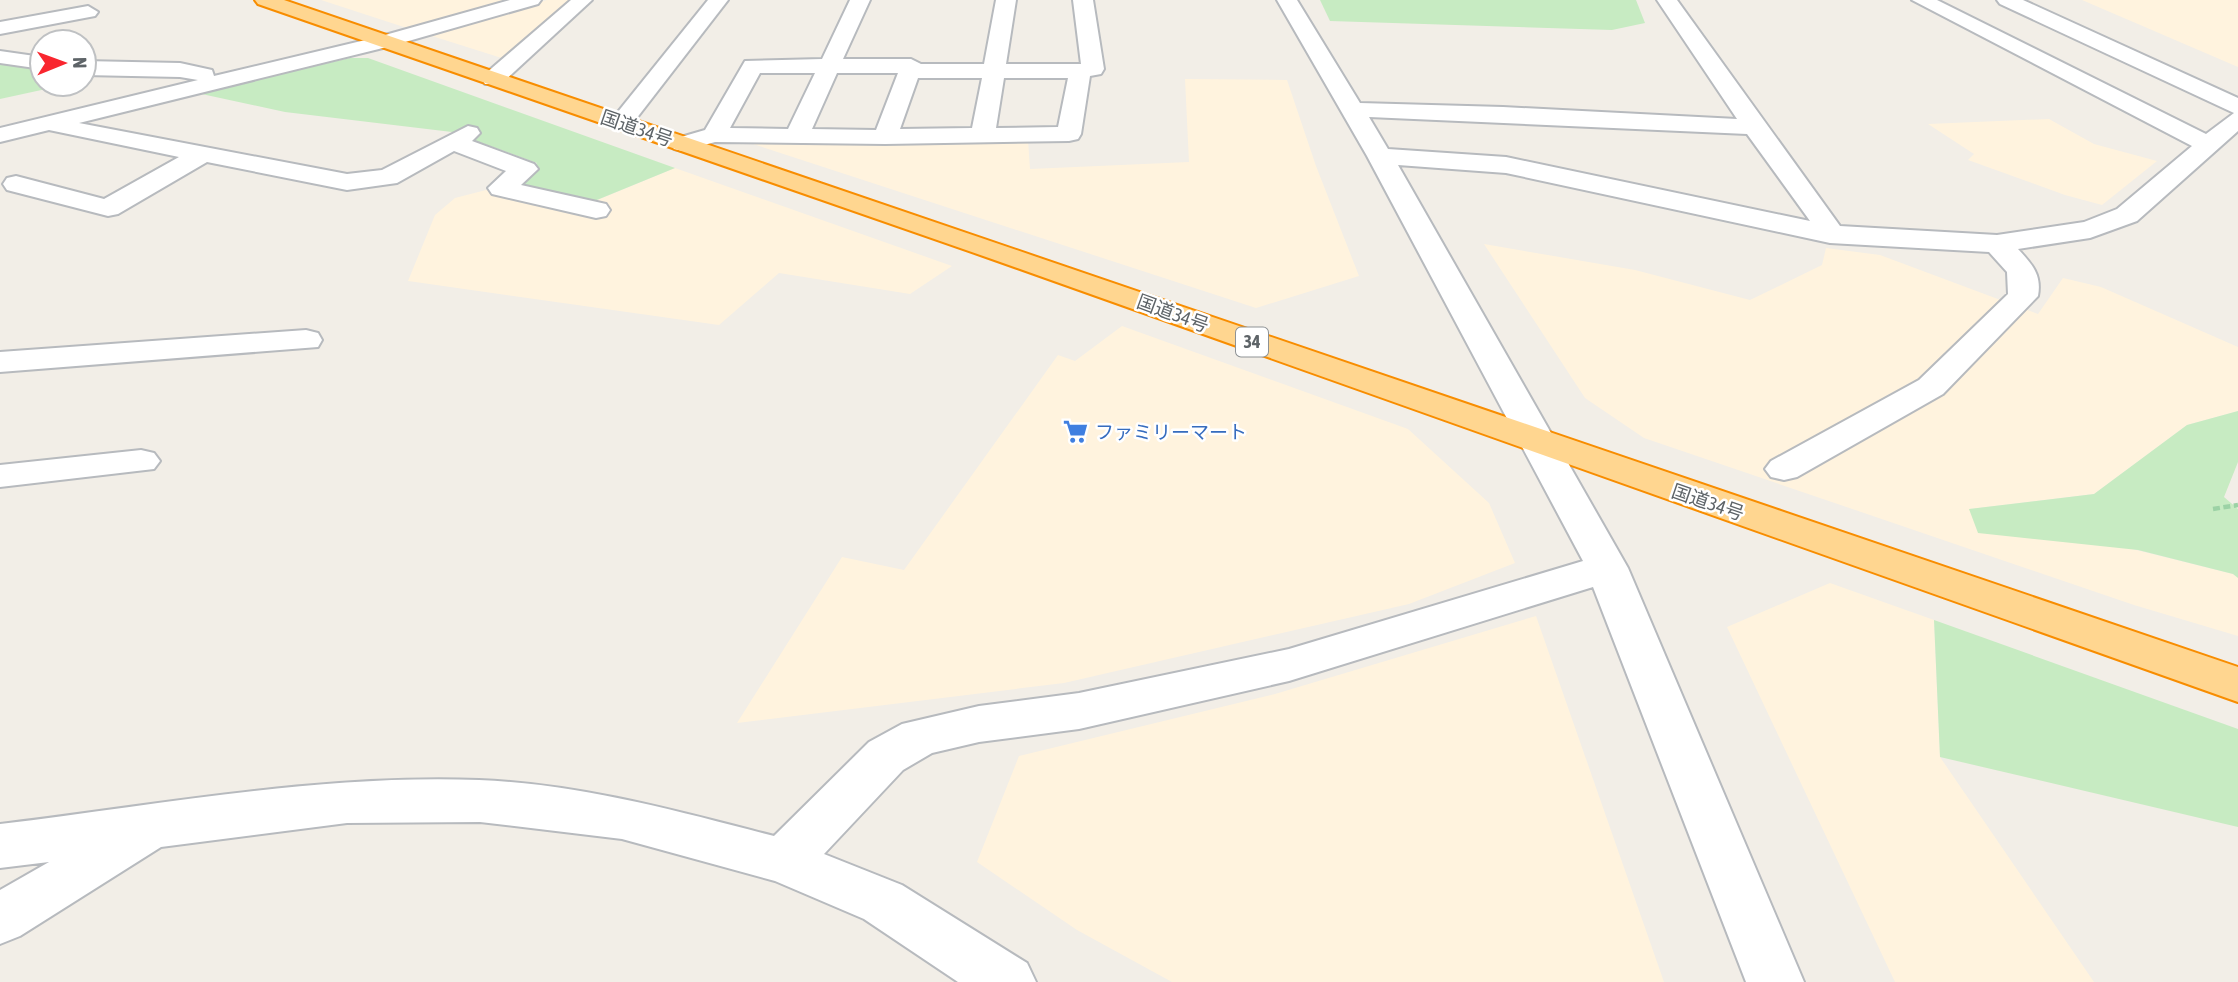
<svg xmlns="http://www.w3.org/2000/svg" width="2238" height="982" viewBox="0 0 2238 982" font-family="'Asap Condensed','Noto Sans JP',sans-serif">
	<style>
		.commercial { fill: #fff3de }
		.green { fill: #c7ebc2 }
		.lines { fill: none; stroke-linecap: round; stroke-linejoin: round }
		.minor-casing { stroke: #b7babe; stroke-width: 4 }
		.highway-casing { stroke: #f88d00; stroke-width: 4 }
		.path { stroke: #9cd2a5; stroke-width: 4.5; stroke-dasharray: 7 3.5; stroke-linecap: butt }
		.minor { fill: #fff; fill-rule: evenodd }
		.highway { fill: #ffd690; fill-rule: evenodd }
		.labels { text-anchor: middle; stroke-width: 5; stroke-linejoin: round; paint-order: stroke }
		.shield { fill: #fff; stroke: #8e9295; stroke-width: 2 }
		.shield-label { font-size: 18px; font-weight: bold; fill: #5e6468 }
		.street-label { font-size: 19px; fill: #5e6468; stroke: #fff }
		.shop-label { font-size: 19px; fill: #366cbe; stroke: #fff; text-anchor: start }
	</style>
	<rect width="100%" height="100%" fill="#f2eee7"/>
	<g class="commercial">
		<polygon points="321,0 517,0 413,30"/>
		<polygon points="547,0 574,0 508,60 432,36 444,29"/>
		<polygon points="2082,0 2238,0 2238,67"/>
		<polygon points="1185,79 1287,80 1316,166 1359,276 1256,308 750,143 772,140 1028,140 1030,169 1189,162"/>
		<polygon points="2049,119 2094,144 2157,161 2102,205 2065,195 1968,160 1974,154 1928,124"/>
		<polygon points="675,168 952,266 910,294 779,273 719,325 408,281 435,215 455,198 486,190 573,210"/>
		<polygon points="1484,244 1635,270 1750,300 1822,265 1826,248 1880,255 2038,314 2063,278 2101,287 2238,347 2238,411 2187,425 2094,494 1970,509 2233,574 2238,578 2238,636 2134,605 1644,438 1585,398"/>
		<polygon points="1122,326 1408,429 1489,503 1515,563 1409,604 1064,683 737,723 842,557 904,570 1058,355 1075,361"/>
		<polygon points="1830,583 1934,620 1940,757 2094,982 1895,982 1727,627"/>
		<polygon points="1536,616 1664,982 1172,982 1077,930 977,862 1019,756 1275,694"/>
	</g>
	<g class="green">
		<polygon points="1320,0 1636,0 1645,23 1612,30 1330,21"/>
		<polygon points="350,58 368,58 675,168 592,202 514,184 537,163 452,132 285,112 197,93"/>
		<polygon points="0,60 42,65 42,84 69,84 0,99"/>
		<polygon points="2238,411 2238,462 2224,497 2238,509 2238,578 2233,574 2138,550 1978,533 1969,509 2094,494 2187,425"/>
		<polygon points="1934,620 2238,729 2238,827 1940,757"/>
	</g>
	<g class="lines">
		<defs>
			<g id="minor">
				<polygon points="510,0 541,0 538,4 391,46 79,123 347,174 382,170 468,126 477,128 480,133 472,141 534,164 538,169 521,185 606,204 610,210 606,216 596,218 492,194 488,188 506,171 454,151 397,183 347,190 207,162 118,214 108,216 7,190 3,184 7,178 16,176 104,199 179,157 49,130 0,142 0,128 198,80 180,77 84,75 84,61 180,63 212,70 214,76 378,37"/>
				<polygon points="571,0 592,0 501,84 485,84 482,79 485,74"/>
				<polygon points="708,0 728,0 629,128 613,128 609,123 613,118"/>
				<path d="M 850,0 L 870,0 L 843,59 L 911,59 L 921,64 L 984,64 L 996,0 L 1016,0 L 1006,64 L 1081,64 L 1073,0 L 1093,0 L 1104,69 L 1101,74 L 1090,76 L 1081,134 L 1078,139 L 1069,141 L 885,144 L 715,142 L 683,151 L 674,149 L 671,144 L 674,139 L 705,130 L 745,61 L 822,59 ZM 760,73 L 815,73 L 788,129 L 730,128 ZM 837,73 L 898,73 L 876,130 L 812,129 ZM 918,78 L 982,78 L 972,128 L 900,129 ZM 1004,78 L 1068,78 L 1058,127 L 996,128 Z"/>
				<path d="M 1277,0 L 1297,0 L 1360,103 L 1503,107 L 1737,119 L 1657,0 L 1677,0 L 1840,226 L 1997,235 L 2084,222 L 2117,209 L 2192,146 L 1912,0 L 1937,0 L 2206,134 L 2234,113 L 2000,4 L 1997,0 L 2023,0 L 2238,98 L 2238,131 L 2137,221 L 2090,238 L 2018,249 C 2032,264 2042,275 2038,296 L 1943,394 L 1797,477 L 1784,480 L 1771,477 L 1765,469 L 1771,461 L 1919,380 L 2008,294 L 2007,272 L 1989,252 L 1830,243 L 1506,173 L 1398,165 L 1628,568 L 1804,982 L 1746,982 L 1593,587 L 1289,681 L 1079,729 L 979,742 L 932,753 L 903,770 L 824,854 L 902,885 L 1027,963 L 1036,982 L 958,982 L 864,919 L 775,881 L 622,839 L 480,822 L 347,823 L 161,847 L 20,936 L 0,944 L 0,890 L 49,862 L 0,868 L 0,824 C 158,805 319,774 479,780 C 580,784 677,811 774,836 L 869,742 L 902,724 L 979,706 L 1079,693 L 1289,649 L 1583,561 L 1367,156 ZM 1369,117 L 1747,134 L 1810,221 L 1506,157 L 1388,149 Z"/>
				<polygon points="88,6 98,12 95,16 0,34 0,22"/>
				<polygon points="0,51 42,57 42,69 0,63"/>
				<polygon points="306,330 318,333 322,340 318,347 0,372 0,352"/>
				<polygon points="141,450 154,453 160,461 154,469 0,487 0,465"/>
			</g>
			<polygon id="highway" points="255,0 284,0 2238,667 2238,702 989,258 258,4"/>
		</defs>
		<use href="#minor" class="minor-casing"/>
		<use href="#highway" class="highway-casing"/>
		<polyline class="path" points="2213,509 2238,505"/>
		<use href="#minor" class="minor"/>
		<use href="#highway" class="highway"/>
	</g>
	<defs>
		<symbol id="supermarket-bare" viewBox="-9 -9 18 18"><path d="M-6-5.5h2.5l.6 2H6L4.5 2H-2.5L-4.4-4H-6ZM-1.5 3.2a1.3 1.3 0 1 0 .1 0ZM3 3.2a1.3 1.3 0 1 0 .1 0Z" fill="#3f7fe0" stroke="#fff" stroke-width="2.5" paint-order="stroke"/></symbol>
	</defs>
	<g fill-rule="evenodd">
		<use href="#supermarket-bare" x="1058" y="414" width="35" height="35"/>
	</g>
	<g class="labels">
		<rect class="shield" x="1236" y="327.5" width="32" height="29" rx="5"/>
		<g class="shield-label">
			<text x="1252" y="348">34</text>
		</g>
		<g class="street-label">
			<text transform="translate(637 128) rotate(19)" y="7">国道34号</text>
			<text transform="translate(1173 313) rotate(20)" y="7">国道34号</text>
			<text transform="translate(1708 502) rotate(19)" y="7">国道34号</text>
		</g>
		<g class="shop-label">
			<text x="1095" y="439">ファミリーマート</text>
		</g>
	</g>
	<g transform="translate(63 63) rotate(89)"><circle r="33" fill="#ffffff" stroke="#bfc1c3" stroke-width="2"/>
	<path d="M0-5L12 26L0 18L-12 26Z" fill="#f9262f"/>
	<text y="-10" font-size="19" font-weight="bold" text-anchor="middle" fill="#5e6468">N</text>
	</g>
</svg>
